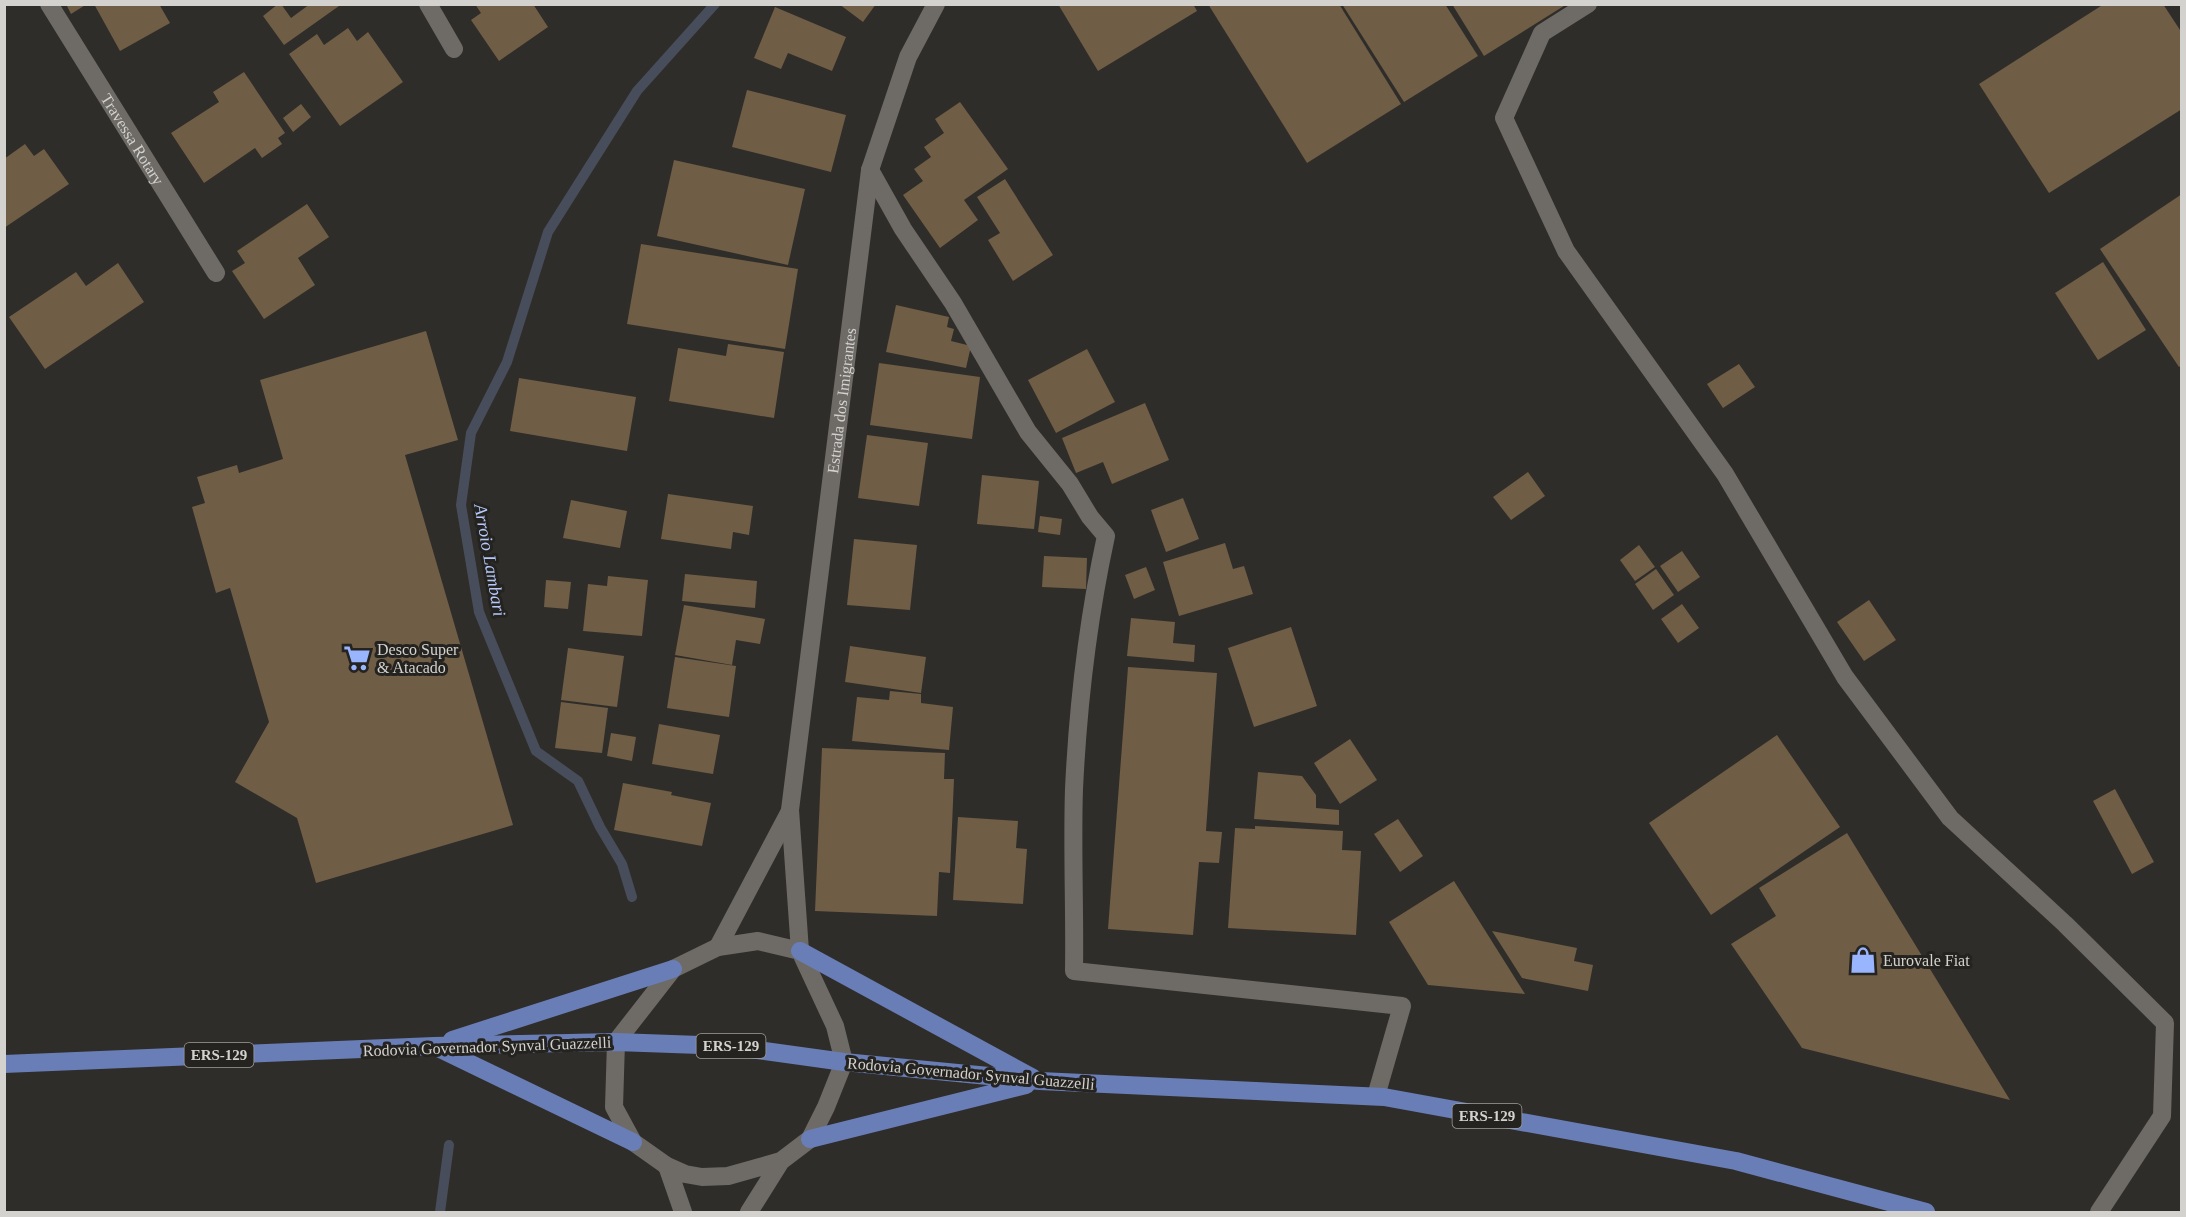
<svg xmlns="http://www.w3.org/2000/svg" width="2186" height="1217" viewBox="0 0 2186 1217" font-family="Georgia,serif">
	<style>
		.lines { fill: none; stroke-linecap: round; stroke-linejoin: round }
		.stream { stroke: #484d5b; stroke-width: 10 }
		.building { fill: #6f5d45 }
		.minor { stroke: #6e6b67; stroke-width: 18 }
		.major { stroke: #697db7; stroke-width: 18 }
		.labels { text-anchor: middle; stroke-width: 6; stroke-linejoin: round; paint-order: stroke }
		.shield { fill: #252320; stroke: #9f9e9a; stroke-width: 1.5 }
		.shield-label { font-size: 15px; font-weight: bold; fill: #d3d2cf }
		.street-label { font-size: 16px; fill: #d3d2cf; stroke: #252320 }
		.poi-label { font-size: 16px; fill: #d3d2cf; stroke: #252320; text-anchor: start }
		.water-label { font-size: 18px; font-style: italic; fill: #b4c8f9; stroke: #252320 }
	</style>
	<rect width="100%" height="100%" fill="#2f2d29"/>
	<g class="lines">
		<g class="stream">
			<polyline points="632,897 622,864 600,827 578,781 536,751 479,612 461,505 471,433 507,362 548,232 637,91 715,4"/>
			<polyline points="440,1212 449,1145"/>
		</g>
	</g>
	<g class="building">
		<polygon points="66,4 87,4 71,14"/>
		<polygon points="94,4 159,4 170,23 120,51"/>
		<polygon points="278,4 281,4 291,18 310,4 338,4 339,6 284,45 263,16"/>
		<polygon points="475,4 533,4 548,27 499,61 471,20 481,13"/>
		<polygon points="839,4 876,4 863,22"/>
		<polygon points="1058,4 1193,4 1197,11 1098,71"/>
		<polygon points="1208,4 1339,4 1401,104 1307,163"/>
		<polygon points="1342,4 1445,4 1478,56 1404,102"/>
		<polygon points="1452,4 1567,4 1484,56"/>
		<polygon points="2104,4 2163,4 2182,33 2182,109 2049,193 1979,84"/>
		<polygon points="775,7 846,37 832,71 788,53 781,69 754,58"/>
		<polygon points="348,28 357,41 368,32 403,82 340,126 289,54 317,34 324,45"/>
		<polygon points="244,72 285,133 278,138 282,144 262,158 255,148 204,183 171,133 219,102 213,92"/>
		<polygon points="747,90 846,115 831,172 732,147"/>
		<polygon points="960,102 1008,169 964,200 978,220 940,248 903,195 923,181 914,169 931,157 924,147 944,133 935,119"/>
		<polygon points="301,104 311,117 293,132 283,118"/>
		<polygon points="25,144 34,156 44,149 69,184 4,228 4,159"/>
		<polygon points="674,160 805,189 788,265 657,236"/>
		<polygon points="1005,179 1053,255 1013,281 988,240 1000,233 977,197"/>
		<polygon points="2182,194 2182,365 2179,367 2100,249"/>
		<polygon points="307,204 329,237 298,258 315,285 264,319 232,271 245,263 237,251"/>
		<polygon points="641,244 798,269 785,349 627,324"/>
		<polygon points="2103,262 2146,330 2098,360 2055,293"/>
		<polygon points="118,263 144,302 45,369 9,317 76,272 86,286"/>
		<polygon points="896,305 949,317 947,327 954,329 951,341 971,346 966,368 886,352"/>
		<polygon points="426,331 458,440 405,455 513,825 316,883 297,818 235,782 269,722 230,588 216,593 192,507 205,503 197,477 237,465 239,473 283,459 260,380"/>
		<polygon points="728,344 784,352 774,418 669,401 678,348 726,356"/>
		<polygon points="1087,349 1115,402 1056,433 1028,380"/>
		<polygon points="879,363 980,377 972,439 870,425"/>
		<polygon points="1739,364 1755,387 1723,408 1707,384"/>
		<polygon points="519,378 636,397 627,451 510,431"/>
		<polygon points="1145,403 1169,460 1112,484 1103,462 1076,473 1062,438"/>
		<polygon points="867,435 928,443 919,506 858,498"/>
		<polygon points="1528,472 1545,496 1511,520 1493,497"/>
		<polygon points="982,475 1039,481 1034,529 977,524"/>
		<polygon points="668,494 753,506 749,535 733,532 731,549 661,539"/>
		<polygon points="1183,498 1199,539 1166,552 1151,510"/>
		<polygon points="571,500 627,511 620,548 563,538"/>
		<polygon points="1040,516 1062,519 1060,535 1038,532"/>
		<polygon points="854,539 917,545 910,610 847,605"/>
		<polygon points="1225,543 1233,569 1244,566 1253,594 1179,616 1163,562"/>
		<polygon points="1639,545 1655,567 1635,581 1620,560"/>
		<polygon points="1682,551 1700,577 1678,592 1660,566"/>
		<polygon points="1044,556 1087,558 1086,589 1042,587"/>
		<polygon points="1146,567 1155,590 1134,599 1125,575"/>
		<polygon points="1656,569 1674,595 1653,610 1635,584"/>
		<polygon points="685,574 757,581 755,608 682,601"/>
		<polygon points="608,576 648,580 642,636 583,631 588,584 607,586"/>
		<polygon points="546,580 571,582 568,609 544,607"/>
		<polygon points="1869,600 1896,640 1864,661 1837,622"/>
		<polygon points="1682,604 1699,628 1678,643 1661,619"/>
		<polygon points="684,605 765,619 760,644 736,640 732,665 675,655"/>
		<polygon points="1131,618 1175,622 1173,643 1195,645 1194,662 1127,656"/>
		<polygon points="1291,627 1317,706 1254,727 1228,648"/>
		<polygon points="850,646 926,657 921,693 845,682"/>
		<polygon points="568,648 624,656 617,707 561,700"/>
		<polygon points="675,657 736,666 729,717 667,708"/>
		<polygon points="1128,667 1217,673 1206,831 1222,832 1219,863 1199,862 1193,935 1108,929"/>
		<polygon points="890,691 921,694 921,703 953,707 949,750 852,741 857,697 889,700"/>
		<polygon points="561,702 608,708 602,753 555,748"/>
		<polygon points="659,724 720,735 713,774 652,764"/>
		<polygon points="611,733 636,737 632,761 607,756"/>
		<polygon points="1777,735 1840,827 1711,915 1649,823"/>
		<polygon points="1350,739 1377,780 1340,804 1314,763"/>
		<polygon points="822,748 945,753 944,779 954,779 950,873 939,872 937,916 815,911"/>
		<polygon points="1258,772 1302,776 1316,795 1316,808 1339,810 1339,825 1254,819"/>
		<polygon points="623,783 672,792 671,795 711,803 702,846 614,830"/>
		<polygon points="2115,789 2154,862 2132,874 2093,801"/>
		<polygon points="958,817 1018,821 1016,848 1027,849 1023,904 953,900"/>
		<polygon points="1398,819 1423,856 1400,872 1374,834"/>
		<polygon points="1255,826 1343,831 1342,850 1361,851 1356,935 1228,928 1235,828 1255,829"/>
		<polygon points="1847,833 2010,1100 1802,1048 1731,944 1776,916 1759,888"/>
		<polygon points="1454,881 1525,994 1428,985 1389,922"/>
		<polygon points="1492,931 1577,948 1574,961 1593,965 1588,991 1522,978"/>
	</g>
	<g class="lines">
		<g class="minor">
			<path id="s1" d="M 49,4 L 216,273"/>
			<polyline points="428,4 454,49"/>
			<polyline points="1588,4 1542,33 1504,118 1566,251 1725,474 1845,677 1950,818 2065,924 2165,1023 2162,1116 2099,1212"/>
			<path d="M 870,170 L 903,229 L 953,303 L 1028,432 L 1070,484 L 1090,517 L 1106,536 C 1088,619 1078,704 1074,789 C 1072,849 1075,910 1074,971 L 1402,1006 L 1376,1096"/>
			<polyline points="718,947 790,811"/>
			<path id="s2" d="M 800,951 L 790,810 L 870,170 L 908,57 L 936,4"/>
			<polyline points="667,1166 683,1212"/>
			<polyline points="749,1212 781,1161 810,1139 826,1107 844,1062 835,1026 800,951 758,941 718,947 673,969 616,1042 614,1107 633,1142 667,1166 685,1174 702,1177 728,1176 781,1161"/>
		</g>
		<g class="major">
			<polyline points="800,951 1033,1078"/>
			<polyline points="452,1040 673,969"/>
			<polyline points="438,1048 633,1142"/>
			<polyline points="4,1064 434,1046 616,1042 728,1046 844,1062 1040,1081 1384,1097 1736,1161 1926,1212"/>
			<polyline points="810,1139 1026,1085"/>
		</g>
	</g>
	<defs>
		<symbol id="supermarket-bare" viewBox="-9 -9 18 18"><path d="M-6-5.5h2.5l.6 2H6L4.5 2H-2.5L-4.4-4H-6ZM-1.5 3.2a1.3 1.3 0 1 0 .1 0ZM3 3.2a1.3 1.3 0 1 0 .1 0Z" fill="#99b5fd" stroke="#252320" stroke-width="2.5" paint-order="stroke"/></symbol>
		<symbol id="shop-bare" viewBox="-9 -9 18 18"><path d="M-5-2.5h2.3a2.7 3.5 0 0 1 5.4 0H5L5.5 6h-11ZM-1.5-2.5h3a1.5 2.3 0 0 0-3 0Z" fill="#99b5fd" stroke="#252320" stroke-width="2.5" paint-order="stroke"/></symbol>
	</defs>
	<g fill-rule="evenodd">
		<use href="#supermarket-bare" x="338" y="639" width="38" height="38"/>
		<use href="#shop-bare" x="1844" y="941" width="38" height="38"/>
	</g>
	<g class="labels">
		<g class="shield">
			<rect x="696.5" y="1034" width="69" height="24" rx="4.5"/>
			<rect x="184.5" y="1043" width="69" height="24" rx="4.5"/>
			<rect x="1452.5" y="1104" width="69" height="24" rx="4.5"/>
		</g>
		<g class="shield-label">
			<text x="731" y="1051">ERS-129</text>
			<text x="219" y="1060">ERS-129</text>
			<text x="1487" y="1121">ERS-129</text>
		</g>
		<g class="street-label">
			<text dy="6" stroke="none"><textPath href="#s1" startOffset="159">Travessa Rotary</textPath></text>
			<text dy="6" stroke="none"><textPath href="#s2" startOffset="554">Estrada dos Imigrantes</textPath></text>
			<text transform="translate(487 1046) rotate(-2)" y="6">Rodovia Governador Synval Guazzelli</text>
			<text transform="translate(971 1073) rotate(5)" y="6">Rodovia Governador Synval Guazzelli</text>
		</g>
		<g class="poi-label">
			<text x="377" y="655">Desco Super<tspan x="377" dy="18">&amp; Atacado</tspan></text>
			<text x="1883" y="966">Eurovale Fiat</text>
		</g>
		<g class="water-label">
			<text transform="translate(490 560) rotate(80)" y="6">Arroio Lambari</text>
		</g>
	</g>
	<rect width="2186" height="1217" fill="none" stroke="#d3d2cf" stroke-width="12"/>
</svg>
